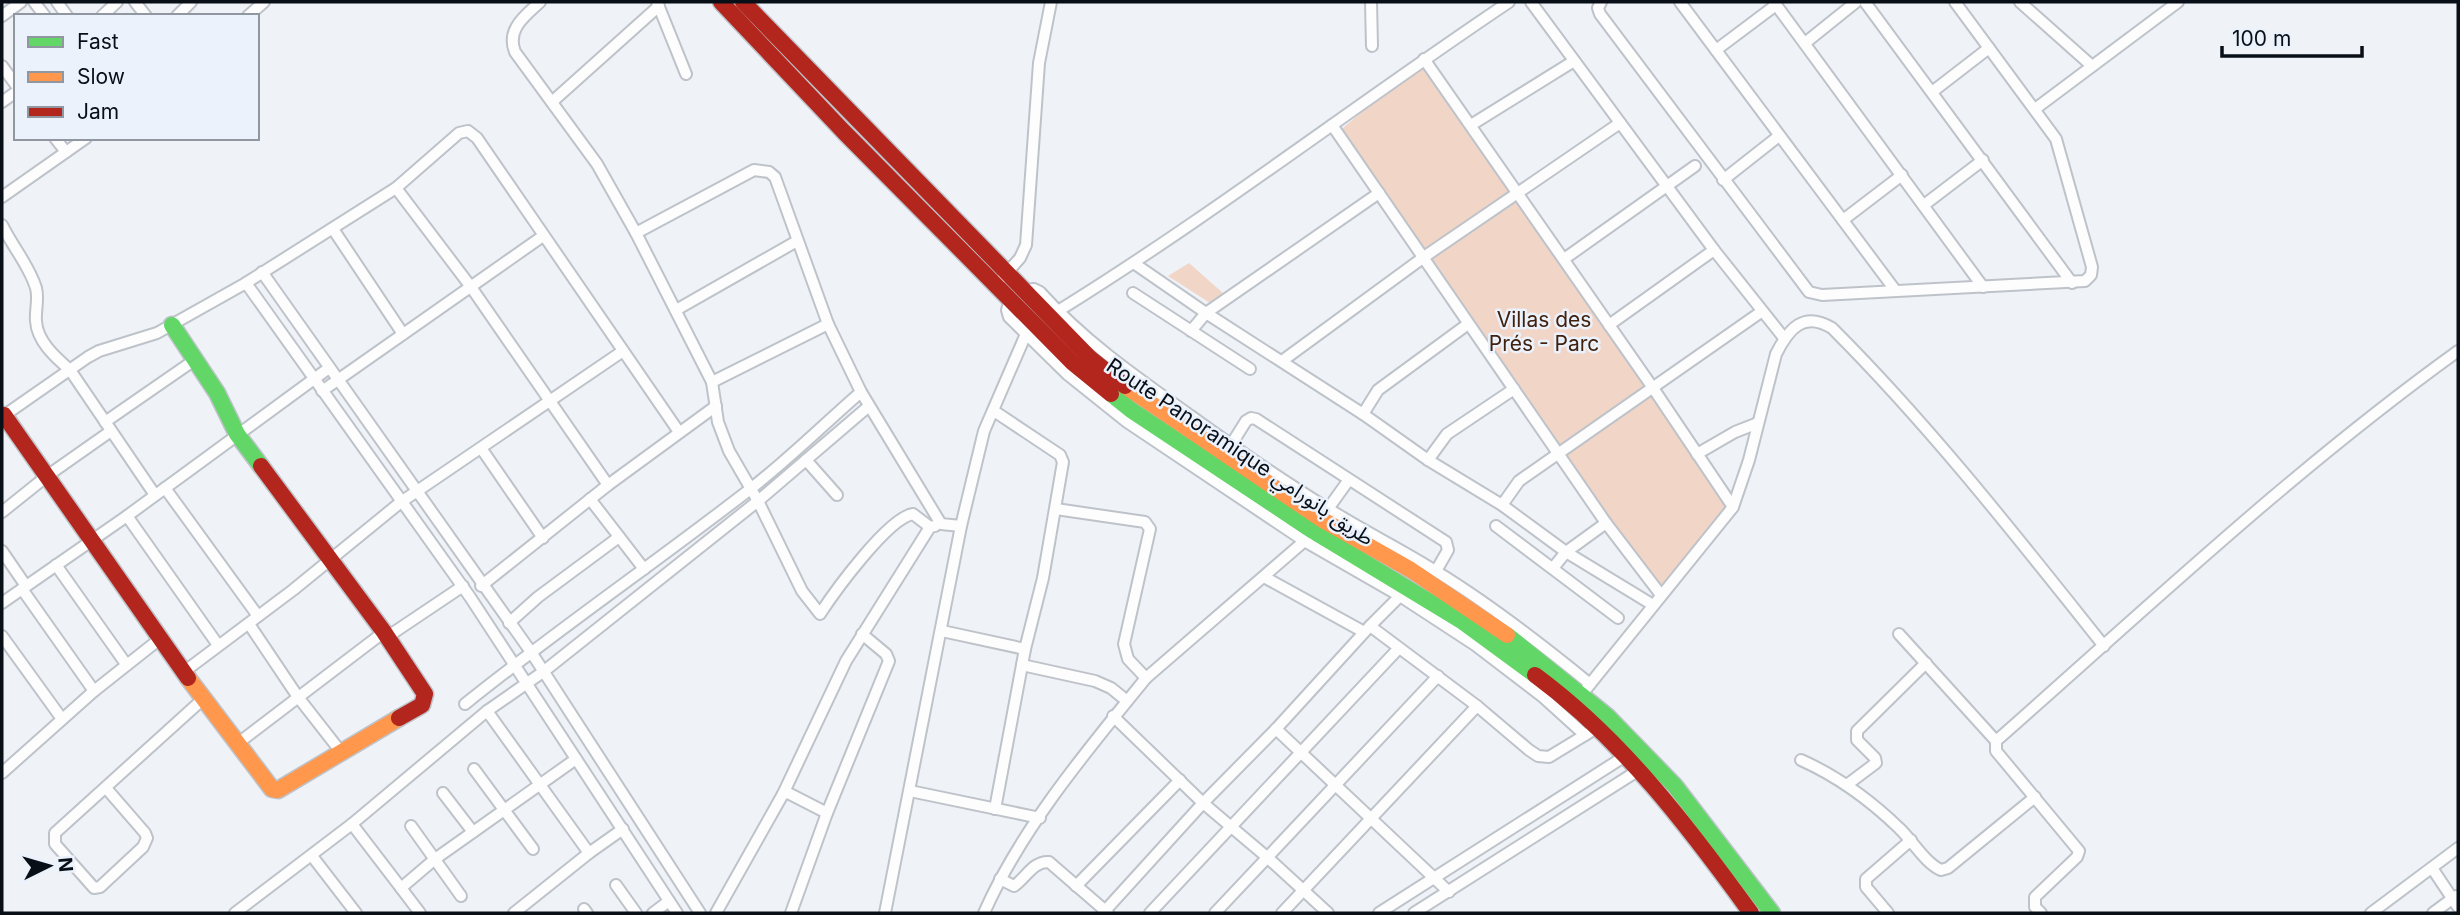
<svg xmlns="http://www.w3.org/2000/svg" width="2460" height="915" viewBox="0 0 2460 915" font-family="Inter,'Noto Sans Arabic',sans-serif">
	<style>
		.green { fill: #f1d5c7 }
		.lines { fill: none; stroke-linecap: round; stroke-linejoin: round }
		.street-casing { stroke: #bec3ca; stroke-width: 14 }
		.fast-casing { stroke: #bec3ca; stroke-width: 19 }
		.slow-casing { stroke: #bec3ca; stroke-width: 19 }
		.jam-casing { stroke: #bec3ca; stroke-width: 19 }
		.street { stroke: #fdfdfe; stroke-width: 10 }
		.fast { stroke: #63d668; stroke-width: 16 }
		.slow { stroke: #ff974d; stroke-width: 16 }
		.jam { stroke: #b3261e; stroke-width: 16 }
		.labels { text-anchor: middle; stroke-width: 5; stroke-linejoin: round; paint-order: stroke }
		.park-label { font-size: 21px; fill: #42220e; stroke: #ebf2fc }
		.street-label { font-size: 21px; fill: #090f17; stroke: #ebf2fc }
	</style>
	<rect width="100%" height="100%" fill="#eff3f8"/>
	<g class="green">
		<polygon points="1424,59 1733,507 1661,595 1337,133"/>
		<polygon points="1189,263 1224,294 1210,303 1168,276"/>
	</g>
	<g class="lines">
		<defs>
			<g id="street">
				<polyline points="34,2 45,16"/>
				<polyline points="57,2 67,16"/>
				<polyline points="135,2 146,16"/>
				<path d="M 540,2 C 525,16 506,29 515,52 L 597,164 L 636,233 L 712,382 L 718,422 L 729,451 L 758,501 L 802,591 L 820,614 C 835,591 888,518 913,514 L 930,527"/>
				<polyline points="657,2 686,74"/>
				<polyline points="1371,2 1372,46"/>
				<polyline points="1531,2 1714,250 1784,338"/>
				<polyline points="1601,2 1598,8 1600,14 1809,292 1822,295 2085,281 2091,275 2092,267 2056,139 1955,2"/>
				<polyline points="1680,2 1895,290"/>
				<polyline points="1774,2 1983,287"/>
				<polyline points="1865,2 2072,283"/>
				<polyline points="2020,2 2092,66"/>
				<polyline points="2,16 21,2"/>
				<polyline points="102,16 117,2"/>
				<polyline points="177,16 191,2"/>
				<polyline points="248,16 264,2"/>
				<polyline points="1805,43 1856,2"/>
				<polyline points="1716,50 1776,5"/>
				<polyline points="1424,59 1653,388 1733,507"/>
				<polyline points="2,66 16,85"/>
				<polyline points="1932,92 1989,48"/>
				<polyline points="553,101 659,6"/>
				<polyline points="2,102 16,92"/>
				<polyline points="2035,109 2178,2"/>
				<polyline points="1332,125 1606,523 1661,595"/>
				<polyline points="1471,125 1574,61"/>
				<polyline points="55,138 66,152"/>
				<polyline points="1723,180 1779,136"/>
				<polyline points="396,188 471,287 608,485"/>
				<polyline points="2,197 86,138"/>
				<polyline points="1924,205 1983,160"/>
				<polyline points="1843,220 1902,175"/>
				<path d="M 2,225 C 12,246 29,265 36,288 C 39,299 35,310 36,321 C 37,341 55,357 70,370 L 155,495"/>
				<polyline points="333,229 403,334"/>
				<polyline points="636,233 754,170 769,172 775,177 828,324 861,392 941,524 961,526"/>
				<polyline points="1564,259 1695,166"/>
				<polyline points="1135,264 1206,313 1363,414 1428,460 1502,505 1566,552 1653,605"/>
				<polyline points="262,272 531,652 700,913"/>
				<polyline points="1002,278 1020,258 1026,245 1039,63 1051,2"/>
				<polyline points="246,283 470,597 677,913"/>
				<path d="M 1022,291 L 1034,289 L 1040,292 C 1085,342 1136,377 1191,416 C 1235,448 1280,479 1327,508 C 1363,531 1401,549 1437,572 C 1491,605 1541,644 1590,684"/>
				<polyline points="1133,293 1250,369"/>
				<polyline points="1010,300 1007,310 1009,317 1067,374 1127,422 1306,542 1400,596 1475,645 1543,697 1585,735"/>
				<polyline points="676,310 797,241"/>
				<path d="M 1058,311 C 1213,215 1358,103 1509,2"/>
				<polyline points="1609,325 1714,250"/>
				<polyline points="1191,331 1206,313 1379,193"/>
				<polyline points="1282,361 1424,257 1620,123"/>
				<polyline points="712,382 828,324"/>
				<polyline points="322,391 543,236"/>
				<polyline points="994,411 1060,455 1063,462 1043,578 1025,649 995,809"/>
				<polyline points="1363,414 1378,390 1468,324"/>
				<polyline points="2,417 88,357 99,351 157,333 246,283 396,188 459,133 468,131 477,138 679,432"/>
				<polyline points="105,422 196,359"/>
				<polyline points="1231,445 1246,421 1251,418 1256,419 1446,542 1448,550 1436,571"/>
				<polyline points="481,448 543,538"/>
				<polyline points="1697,454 1735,432 1758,423"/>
				<polyline points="806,460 837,495"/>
				<polyline points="1428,460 1447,434 1514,389"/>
				<polyline points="165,488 258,616"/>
				<polyline points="590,499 644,569"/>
				<polyline points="1502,505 1519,481 1761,312"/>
				<polyline points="2,512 47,476 111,431"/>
				<polyline points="1325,513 1348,481"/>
				<polyline points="127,516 218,645"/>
				<polyline points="1496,526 1618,618"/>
				<polyline points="2,551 26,586"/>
				<polyline points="56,565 126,664"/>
				<polyline points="1553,568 1566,552 1606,523"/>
				<polyline points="1264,577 1364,632"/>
				<polyline points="481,586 608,485 716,406"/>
				<polyline points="22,589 94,691"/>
				<polyline points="1400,596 1370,626 1477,706 1529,750 1538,756 1549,757 1590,732"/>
				<polyline points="2,603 127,516 329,368"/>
				<polyline points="509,623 538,597 619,537"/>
				<polyline points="249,624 298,697 341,752"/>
				<polyline points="942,631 1025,649"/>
				<polyline points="1899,634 1996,741"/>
				<polyline points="2,636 62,719"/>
				<polyline points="387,637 463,586"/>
				<polyline points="1022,665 1095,681 1111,688 1127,701"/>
				<polyline points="185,671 293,590 401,502 623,351"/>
				<polyline points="1146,678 1308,538"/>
				<path d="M 1582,694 L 1733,507 L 1749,460 L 1776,354 C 1789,328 1804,311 1832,328 C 1931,427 2017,537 2104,646"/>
				<path d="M 465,704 C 557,630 655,563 749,490 C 788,460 824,424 861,392"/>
				<polyline points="487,711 589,853 514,913"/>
				<polyline points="1113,716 1203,803 1268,858 1328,913"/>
				<polyline points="1276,729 1449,892"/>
				<polyline points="237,744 384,632"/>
				<path d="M 1801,760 C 1839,777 1869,799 1899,828 C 1912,840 1925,863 1941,870 L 1948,868 L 2035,797"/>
				<polyline points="474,769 533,849"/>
				<polyline points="2,773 94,691 161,638"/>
				<polyline points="1848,784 1876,763 1875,758 1857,740 1857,731 1926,663"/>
				<polyline points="106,788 145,833 147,838 143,847 100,887 94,888 55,844 55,833 203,699"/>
				<polyline points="910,791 1040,818"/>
				<polyline points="443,793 473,832"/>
				<polyline points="783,794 846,661 930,527 935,526"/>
				<polyline points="352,824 401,888 435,859 576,759"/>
				<polyline points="411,826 461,896"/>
				<polyline points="589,853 623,829"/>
				<polyline points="312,856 356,913"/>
				<polyline points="2432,868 2458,907"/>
				<path d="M 1000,879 L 1014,886 C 1026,878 1033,861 1049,862 L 1108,913"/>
				<polyline points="616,885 636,913"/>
				<polyline points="1076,886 1180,780"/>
				<polyline points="401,888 420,913"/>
				<polyline points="584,909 587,913"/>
				<polyline points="235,913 352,824 487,711 543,672 758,501 869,406"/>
				<polyline points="653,913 669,901"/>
				<polyline points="716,913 783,794 788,793 827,813"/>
				<polyline points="791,913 827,813 889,661 886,654 862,634"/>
				<polyline points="885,913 961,526 984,431 1026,334"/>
				<path d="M 984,913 C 1021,829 1088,749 1146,678 L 1128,659 L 1124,644 L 1150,529 L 1145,522 L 1056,509"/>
				<polyline points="1103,913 1203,803 1276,729 1370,626"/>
				<polyline points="1150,913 1399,648"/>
				<polyline points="1215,913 1438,676"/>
				<polyline points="1282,913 1477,706"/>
				<polyline points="1379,913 1630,753"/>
				<polyline points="1414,913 1642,768"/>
				<polyline points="1888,913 1866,887 1866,879 1911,840"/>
				<path d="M 2041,913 L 2035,907 L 2035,897 L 2077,857 L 2079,851 L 1996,751 L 1996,741 C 2147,608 2294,469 2458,351"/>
				<polyline points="2371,913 2458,848"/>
				<polyline points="2433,913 2456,896"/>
			</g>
			<g id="fast">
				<polyline points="172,325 217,393 237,434 261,466"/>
				<polyline points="1111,394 1131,410 1313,531 1463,622 1535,675"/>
				<polyline points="1507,635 1608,717 1675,786 1772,913"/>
			</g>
			<g id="slow">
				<polyline points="1125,386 1321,519 1411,570 1507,635"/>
				<polyline points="188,678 272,789 278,790 399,718"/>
			</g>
			<g id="jam">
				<polyline points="721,2 844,132 1073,363 1111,394"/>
				<polyline points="743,2 1090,358 1125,386"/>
				<polyline points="4,415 188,678"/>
				<polyline points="261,466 384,632 425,694 422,705 399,718"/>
				<path d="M 1535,675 C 1622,739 1688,826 1751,913"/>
			</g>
		</defs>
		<use href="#street" class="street-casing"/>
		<use href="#fast" class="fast-casing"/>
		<use href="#slow" class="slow-casing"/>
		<use href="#jam" class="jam-casing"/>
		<use href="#street" class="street"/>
		<use href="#fast" class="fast"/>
		<use href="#slow" class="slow"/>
		<use href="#jam" class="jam"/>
	</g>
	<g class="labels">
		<g class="park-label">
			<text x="1544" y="327">Villas des<tspan x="1544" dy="24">Prés - Parc</tspan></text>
		</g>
		<g class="street-label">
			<text transform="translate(1240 452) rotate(34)" y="7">Route Panoramique طريق بانورامي</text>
		</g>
	</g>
	<rect width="2460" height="915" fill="none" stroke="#090f17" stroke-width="7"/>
	<rect x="14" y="14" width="245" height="126" fill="#ebf2fc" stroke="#9197a0" stroke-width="2"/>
	<rect x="28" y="37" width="35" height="10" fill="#63d668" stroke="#9197a0" stroke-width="2"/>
	<text x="77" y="49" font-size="21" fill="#090f17">Fast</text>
	<rect x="28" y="72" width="35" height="10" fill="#ff974d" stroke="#9197a0" stroke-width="2"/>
	<text x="77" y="84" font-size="21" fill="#090f17">Slow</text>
	<rect x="28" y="107" width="35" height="10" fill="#b3261e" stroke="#9197a0" stroke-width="2"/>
	<text x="77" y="119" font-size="21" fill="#090f17">Jam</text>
	<g transform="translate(49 866) rotate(85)" stroke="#ebf2fc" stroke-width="5" paint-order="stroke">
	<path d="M0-5L12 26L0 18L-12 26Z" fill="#090f17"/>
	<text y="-10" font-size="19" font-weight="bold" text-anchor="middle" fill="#090f17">N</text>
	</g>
	<path d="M2222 46v10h140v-10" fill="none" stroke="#090f17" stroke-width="3.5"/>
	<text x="2232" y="46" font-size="21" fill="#090f17" stroke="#ebf2fc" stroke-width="5" paint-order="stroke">100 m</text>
</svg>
